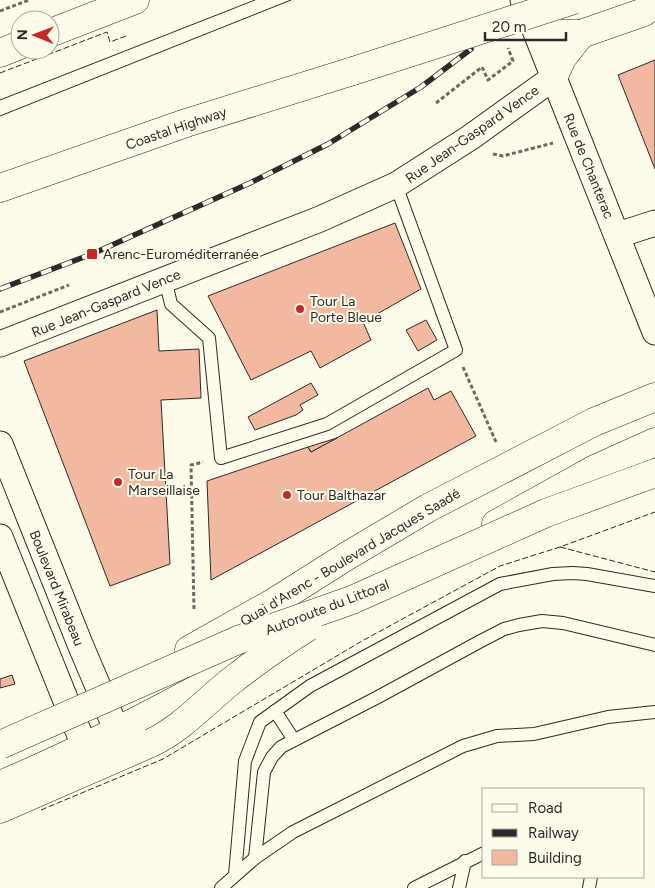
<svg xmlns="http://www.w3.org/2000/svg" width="655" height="888" viewBox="0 0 655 888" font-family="Figtree,sans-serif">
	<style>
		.building { fill: #f2b8a0; stroke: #2b2b2b }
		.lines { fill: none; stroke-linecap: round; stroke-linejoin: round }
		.lane-casing { stroke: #2b2b2b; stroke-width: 14 }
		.street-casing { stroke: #2b2b2b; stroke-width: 27 }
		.secondary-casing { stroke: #2b2b2b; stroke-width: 29 }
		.highway-casing { stroke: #2b2b2b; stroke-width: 29 }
		.path { stroke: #6a6964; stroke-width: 3; stroke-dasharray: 4 2.5; stroke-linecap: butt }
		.lane { stroke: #fdfbea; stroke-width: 12 }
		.street { stroke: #fdfbea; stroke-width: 25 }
		.secondary { stroke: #fdfbea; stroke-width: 28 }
		.highway { stroke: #fdfbea; stroke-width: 28 }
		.tram { stroke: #2b2b2b; stroke-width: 1 }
		.rail-casing { stroke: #2b2b2b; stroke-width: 5.5 }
		.rail { stroke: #fdfbea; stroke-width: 4; stroke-dasharray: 11; stroke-linecap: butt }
		.highway-bridge-casing { stroke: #2b2b2b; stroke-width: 29; stroke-linecap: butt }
		.highway-bridge { stroke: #fdfbea; stroke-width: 28 }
		.fence { stroke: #2b2b2b; stroke-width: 1; stroke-dasharray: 6 2.5; stroke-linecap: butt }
		.poi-dot { fill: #c62828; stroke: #fdfbea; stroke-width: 2 }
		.labels { text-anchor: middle; stroke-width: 4; stroke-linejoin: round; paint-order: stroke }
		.street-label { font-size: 14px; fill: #2b2b2b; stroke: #fdfbea }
		.poi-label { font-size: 14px; fill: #2b2b2b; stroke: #fdfbea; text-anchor: start }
	</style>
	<rect width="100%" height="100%" fill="#fdfbea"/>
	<g class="building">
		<polygon points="655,60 655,169 618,75"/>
		<polygon points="395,223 421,289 363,322 371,340 320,368 311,351 251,380 208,296"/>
		<polygon points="157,310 159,351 199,349 201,398 161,400 170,564 110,586 24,361"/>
		<polygon points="426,320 437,340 418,351 406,330"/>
		<polygon points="311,383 318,395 300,405 303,410 296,415 255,430 248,417"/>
		<polygon points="428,388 434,400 451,391 476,436 211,580 207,481 308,447 311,452"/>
		<polygon points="337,438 311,452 308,447"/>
		<polygon points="12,675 15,684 0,688 0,679"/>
	</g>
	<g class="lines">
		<defs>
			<g id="lane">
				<polyline points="165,279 171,304 209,338 221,458 327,424 456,350 396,185"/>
				<polyline points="275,711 294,740"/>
				<polyline points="255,858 264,772 272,757 281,747 378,697 479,642 504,629 519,625 542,621 563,623 655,645"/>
				<polyline points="235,875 245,761 260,722 310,686 500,584 553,574 573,573 587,574 655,586"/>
				<polyline points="221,888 255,858 293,832 463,746 497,736 534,734 608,717 655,712"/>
				<polyline points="414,888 484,853"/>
				<polyline points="459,888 465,861"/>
				<polyline points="589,888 591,877"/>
			</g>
			<g id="street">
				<polyline points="523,0 655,332"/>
				<polyline points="618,235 655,223"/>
				<polyline points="0,344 320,219 396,185 471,137 553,78"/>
				<polyline points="0,444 80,644 117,731"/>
				<polyline points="0,537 85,748"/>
			</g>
			<g id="secondary">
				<polyline points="50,33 135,0"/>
				<polyline points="0,53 20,45"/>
				<polyline points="496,524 595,469 655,442"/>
				<polyline points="189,650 271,604 347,556 428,508 594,422 655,397"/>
				<path d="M 0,785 C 83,750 159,710 238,667"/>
			</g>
			<g id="highway">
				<polyline points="528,14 540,27 561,34 581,34 644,12 655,4"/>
				<polyline points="553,78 562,58 581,34"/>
				<polyline points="0,188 186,123 353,71"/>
				<polyline points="0,809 151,743"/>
			</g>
		</defs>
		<use href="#lane" class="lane-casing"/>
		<use href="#street" class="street-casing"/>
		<use href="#secondary" class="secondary-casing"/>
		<use href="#highway" class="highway-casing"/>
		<g class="path">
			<polyline points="0,11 29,0"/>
			<polyline points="436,103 482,67 488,80 513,61 508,48"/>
			<polyline points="493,154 503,156 553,143"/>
			<polyline points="0,312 69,285"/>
			<polyline points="463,367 496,442"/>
			<polyline points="194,609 191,465 203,462"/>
		</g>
		<use href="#lane" class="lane"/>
		<use href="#street" class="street"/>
		<use href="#secondary" class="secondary"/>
		<use href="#highway" class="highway"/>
		<g class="tram">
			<polyline points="0,100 255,0"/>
			<polyline points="0,116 291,0"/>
		</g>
		<defs>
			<polyline id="rail" points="0,289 92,254 250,183 328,144 421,87 471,49"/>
		</defs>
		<use href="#rail" class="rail-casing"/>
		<use href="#rail" class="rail"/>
		<defs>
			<g id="highway-bridge">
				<polyline points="353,71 574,0"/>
				<path d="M 151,743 C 181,729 204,703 230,682 C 255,662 281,644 308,627"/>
				<polyline points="0,745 238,640 352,600 546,513 655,473"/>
			</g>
		</defs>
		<use href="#highway-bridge" class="highway-bridge-casing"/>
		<use href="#highway-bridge" class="highway-bridge"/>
		<g class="fence">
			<polyline points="0,73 107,32 110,42 126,36"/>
			<polyline points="560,547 655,572"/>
			<polyline points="41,810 163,759 362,641 500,566 560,547 655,512"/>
		</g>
	</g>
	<g class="poi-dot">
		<rect x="86" y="248" width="12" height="12" rx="2.5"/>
		<circle cx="300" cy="309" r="5"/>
		<circle cx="118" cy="482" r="5"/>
		<circle cx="287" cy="495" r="5"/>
	</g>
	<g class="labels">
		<g class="street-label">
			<text transform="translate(176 128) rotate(-19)" y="5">Coastal Highway</text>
			<text transform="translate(472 134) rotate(-35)" y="5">Rue Jean-Gaspard Vence</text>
			<text transform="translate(589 166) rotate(68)" y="5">Rue de Chanterac</text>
			<text transform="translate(106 303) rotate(-22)" y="5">Rue Jean-Gaspard Vence</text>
			<text transform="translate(350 557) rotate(-31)" y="5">Quai d'Arenc - Boulevard Jacques Saadé</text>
			<text transform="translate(57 588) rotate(68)" y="5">Boulevard Mirabeau</text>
			<text transform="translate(327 607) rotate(-21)" y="5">Autoroute du Littoral</text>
		</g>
		<g class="poi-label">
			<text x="103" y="259">Arenc-Euroméditerranée</text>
			<text x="310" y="306">Tour La<tspan x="310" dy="16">Porte Bleue</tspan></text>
			<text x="128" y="479">Tour La<tspan x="128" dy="16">Marseillaise</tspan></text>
			<text x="297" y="500">Tour Balthazar</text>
		</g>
	</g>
	<rect x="482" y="788" width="162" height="90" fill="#fdfbea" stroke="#a9a89e"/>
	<rect x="492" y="804" width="25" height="8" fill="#fdfbea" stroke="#a9a89e"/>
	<text x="528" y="813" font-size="15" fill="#2b2b2b">Road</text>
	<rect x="492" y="829" width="25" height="8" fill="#2b2b2b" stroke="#a9a89e"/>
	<text x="528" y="838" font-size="15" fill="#2b2b2b">Railway</text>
	<rect x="492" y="850" width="25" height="15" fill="#f2b8a0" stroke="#a9a89e"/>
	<text x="528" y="863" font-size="15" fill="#2b2b2b">Building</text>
	<g transform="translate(35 35) rotate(271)"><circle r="24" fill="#fdfbea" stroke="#a9a89e"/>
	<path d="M0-4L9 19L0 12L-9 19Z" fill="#c62828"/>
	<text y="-8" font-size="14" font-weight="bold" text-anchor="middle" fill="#2b2b2b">N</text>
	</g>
	<path d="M485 32v8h81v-8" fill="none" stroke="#2b2b2b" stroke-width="2.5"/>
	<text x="492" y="32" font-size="15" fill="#2b2b2b" stroke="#fdfbea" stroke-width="4" paint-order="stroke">20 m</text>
</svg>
